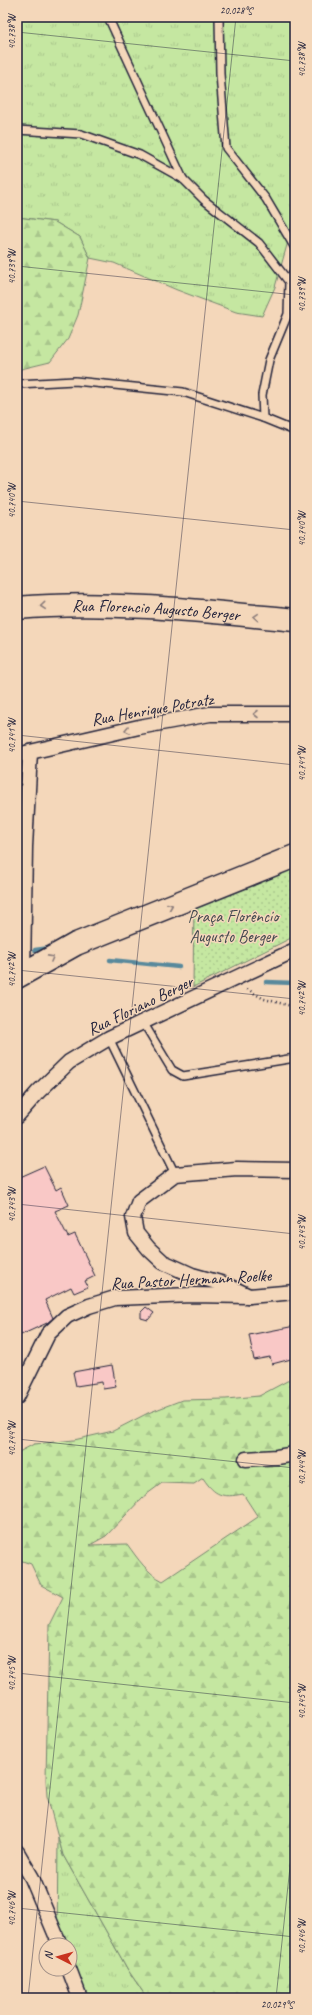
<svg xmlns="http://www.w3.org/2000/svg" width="312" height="2015" viewBox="0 0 312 2015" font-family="Caveat,sans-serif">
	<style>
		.grass { fill: url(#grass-tufts); stroke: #74846e }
		.forest { fill: url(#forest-firs); stroke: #74846e; fill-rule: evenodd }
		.park { fill: url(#park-dots); stroke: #74846e }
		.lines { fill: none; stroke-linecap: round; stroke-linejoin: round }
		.stream { stroke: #59899c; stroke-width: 4.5 }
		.building { fill: #f9c8c6; stroke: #22223b }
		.lane-casing { stroke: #22223b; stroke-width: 10 }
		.street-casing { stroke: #22223b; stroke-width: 17 }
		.primary-casing { stroke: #22223b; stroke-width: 25 }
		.path { stroke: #22223b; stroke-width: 2.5; stroke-dasharray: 1 3; stroke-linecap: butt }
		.lane { stroke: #f4d7ba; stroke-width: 7 }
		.street { stroke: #f4d7ba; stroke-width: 14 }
		.primary { stroke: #f4d7ba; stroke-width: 22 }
		.oneway { stroke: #8b7c7a }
		.ticks { fill: none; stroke: #22223b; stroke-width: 1; stroke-opacity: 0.45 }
		.labels { text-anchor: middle; stroke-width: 3; stroke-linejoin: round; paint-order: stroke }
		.street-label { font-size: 17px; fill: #22223b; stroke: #f4d7ba }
		.park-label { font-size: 17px; fill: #43494f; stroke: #f4d7ba }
		.neatline { fill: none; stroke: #22223b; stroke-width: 1.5 }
		.ticks-label { font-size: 10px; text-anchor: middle; fill: #22223b }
	</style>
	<defs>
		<pattern id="grass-tufts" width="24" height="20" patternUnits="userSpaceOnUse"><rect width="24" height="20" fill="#c5e7a1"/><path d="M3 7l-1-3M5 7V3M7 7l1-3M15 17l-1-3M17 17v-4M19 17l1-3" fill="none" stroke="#a9c68c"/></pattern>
		<pattern id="forest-firs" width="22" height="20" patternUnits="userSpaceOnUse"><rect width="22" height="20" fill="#c5e7a1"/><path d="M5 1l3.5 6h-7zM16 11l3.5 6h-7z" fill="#a9c68c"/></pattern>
		<pattern id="park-dots" width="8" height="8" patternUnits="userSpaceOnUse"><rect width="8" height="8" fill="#c5e7a1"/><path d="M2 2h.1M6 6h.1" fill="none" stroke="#a9c68c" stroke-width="1.8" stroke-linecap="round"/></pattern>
	</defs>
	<rect width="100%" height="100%" fill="#f4d7ba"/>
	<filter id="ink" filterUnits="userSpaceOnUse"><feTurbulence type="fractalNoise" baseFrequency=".025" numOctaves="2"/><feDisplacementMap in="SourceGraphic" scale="8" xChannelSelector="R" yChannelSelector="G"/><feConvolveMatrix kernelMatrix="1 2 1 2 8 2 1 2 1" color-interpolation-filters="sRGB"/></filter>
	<g filter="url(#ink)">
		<g class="grass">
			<polygon points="17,17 295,17 295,217 275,287 262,316 236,312 177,290 114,263 90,258 80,237 55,222 17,217"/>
			<polygon points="58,1837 63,1855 128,1970 147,1998 75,1998 70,1969 70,1945 57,1945"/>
		</g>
		<g class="forest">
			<polygon points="17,217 55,222 80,237 90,258 78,315 68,339 50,362 17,370"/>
			<path d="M 295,1372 L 295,1998 L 147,1998 L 128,1970 L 63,1855 L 47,1796 L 46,1780 L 49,1625 L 63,1597 L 41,1585 L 31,1564 L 17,1559 L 17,1453 L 34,1444 L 74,1440 L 113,1431 L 148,1413 L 182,1400 L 226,1399 L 259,1396 L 289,1380 ZM 203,1478 C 215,1496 222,1498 243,1494 L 258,1517 L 163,1581 C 147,1573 138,1559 127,1544 L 90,1545 L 106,1536 L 143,1497 L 162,1483 L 194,1484 Z"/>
		</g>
		<polygon class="park" points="295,861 295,936 193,987 194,901"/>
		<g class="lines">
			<g class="stream">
				<polyline points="35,950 50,948"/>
				<polyline points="110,960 179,967"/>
				<polyline points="266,982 295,983"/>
			</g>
		</g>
		<g class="building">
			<polygon points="44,1166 56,1190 61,1187 69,1205 55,1211 68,1237 75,1234 95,1276 85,1281 88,1287 74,1293 71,1287 45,1300 53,1318 47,1323 21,1335 17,1326 17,1178"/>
			<polygon points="146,1307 154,1313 148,1320 141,1318 141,1312"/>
			<polygon points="295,1326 295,1358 272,1364 270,1357 254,1360 249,1335"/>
			<polygon points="112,1365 116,1387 103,1389 102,1382 76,1386 73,1372"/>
		</g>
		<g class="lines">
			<defs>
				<g id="lane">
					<polyline points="108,17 183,179"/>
					<polyline points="219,17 220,74 226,148 266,199 295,248"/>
					<polyline points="17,130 81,134 140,155 183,179 204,200 259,243 289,282 288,314 269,360 262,395 263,418 295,431"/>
					<polyline points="289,282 295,268"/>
					<polyline points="17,384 75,381 183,392 263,418"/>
					<polyline points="143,1022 172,1070 183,1076 295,1058"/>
					<polyline points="109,1038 175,1174"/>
				</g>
				<g id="street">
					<polyline points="17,755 139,727 210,714 295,714"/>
					<polyline points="23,973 25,847 30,752"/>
					<polyline points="17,1116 38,1092 69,1062 109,1038 295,950"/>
					<polyline points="249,1296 224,1284 192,1275 163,1262 149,1249 136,1233 133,1217 139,1201 175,1174 237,1169 295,1170"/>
					<polyline points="17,1397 48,1334 67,1316 89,1306 115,1298 192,1295 249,1296 295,1292"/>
					<polyline points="246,1459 277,1457 295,1454"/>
					<polyline points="17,1852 32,1878 60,1945"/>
					<polyline points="69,1969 80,1998"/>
				</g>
				<g id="primary">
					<path id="s1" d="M 17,608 C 110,600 202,611 295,620"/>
					<polyline points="17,977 76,944 295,856"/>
				</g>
			</defs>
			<use href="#lane" class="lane-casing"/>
			<use href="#street" class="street-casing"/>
			<use href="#primary" class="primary-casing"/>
			<polyline class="path" points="247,989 264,999 295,1007"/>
			<use href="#lane" class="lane"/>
			<use href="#street" class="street"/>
			<use href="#primary" class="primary"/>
		</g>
		<defs><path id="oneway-chevron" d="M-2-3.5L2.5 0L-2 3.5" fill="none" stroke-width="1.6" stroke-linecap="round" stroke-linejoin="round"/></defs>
		<g class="oneway">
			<use href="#oneway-chevron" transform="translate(43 606) rotate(175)"/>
			<use href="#oneway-chevron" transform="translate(256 617) rotate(-176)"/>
			<use href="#oneway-chevron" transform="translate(256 714) rotate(180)"/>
			<use href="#oneway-chevron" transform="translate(127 730) rotate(167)"/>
			<use href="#oneway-chevron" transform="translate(170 906) rotate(-22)"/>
			<use href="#oneway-chevron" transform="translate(51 958) rotate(-29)"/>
		</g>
	</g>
	<path class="ticks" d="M 17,32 L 295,61M 17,266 L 295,295M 17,501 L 295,530M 17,735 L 295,765M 17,970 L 295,999M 17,1204 L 295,1234M 17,1439 L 295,1468M 17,1673 L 295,1703M 17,1908 L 295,1937M 28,1998 L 236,17M 276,1998 L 295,1820"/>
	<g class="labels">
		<g class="street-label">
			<text dy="6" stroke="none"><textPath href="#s1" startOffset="139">Rua Florencio Augusto Berger</textPath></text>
			<text transform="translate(152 709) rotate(-10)" y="6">Rua Henrique Potratz</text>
			<text transform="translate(140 1005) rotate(-26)" y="6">Rua Floriano Berger</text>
			<text transform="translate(191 1279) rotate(-3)" y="6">Rua Pastor Hermann Roelke</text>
		</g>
		<g class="park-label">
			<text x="233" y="922">Praça Florêncio<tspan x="233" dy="20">Augusto Berger</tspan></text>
		</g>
	</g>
	<rect width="312" height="2015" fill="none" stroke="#f4d7ba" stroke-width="44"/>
	<g transform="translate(58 1957) rotate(276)"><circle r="19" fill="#f4d7ba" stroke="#a08f87"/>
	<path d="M0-3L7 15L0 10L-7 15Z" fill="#c8321e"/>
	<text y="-6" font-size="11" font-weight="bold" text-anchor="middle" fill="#22223b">N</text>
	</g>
	<rect x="22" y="22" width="268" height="1971" class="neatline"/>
	<g class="ticks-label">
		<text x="236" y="14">20.028°S</text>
		<text transform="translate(11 32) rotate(-90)" y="4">40.738°W</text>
		<text transform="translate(301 60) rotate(-90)" y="4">40.738°W</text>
		<text transform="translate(11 267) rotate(-90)" y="4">40.739°W</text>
		<text transform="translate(301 295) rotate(-90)" y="4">40.739°W</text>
		<text transform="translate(11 501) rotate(-90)" y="4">40.740°W</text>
		<text transform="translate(301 529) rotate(-90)" y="4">40.740°W</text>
		<text transform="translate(11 736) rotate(-90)" y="4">40.741°W</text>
		<text transform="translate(301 764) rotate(-90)" y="4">40.741°W</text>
		<text transform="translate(11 970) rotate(-90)" y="4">40.742°W</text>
		<text transform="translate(301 999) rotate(-90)" y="4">40.742°W</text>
		<text transform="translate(11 1205) rotate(-90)" y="4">40.743°W</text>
		<text transform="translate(301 1233) rotate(-90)" y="4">40.743°W</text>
		<text transform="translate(11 1439) rotate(-90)" y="4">40.744°W</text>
		<text transform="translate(301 1468) rotate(-90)" y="4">40.744°W</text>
		<text transform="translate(11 1674) rotate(-90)" y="4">40.745°W</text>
		<text transform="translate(301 1702) rotate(-90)" y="4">40.745°W</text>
		<text transform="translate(11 1909) rotate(-90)" y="4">40.746°W</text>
		<text transform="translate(301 1937) rotate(-90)" y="4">40.746°W</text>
		<text x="277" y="2008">20.029°S</text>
	</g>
</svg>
